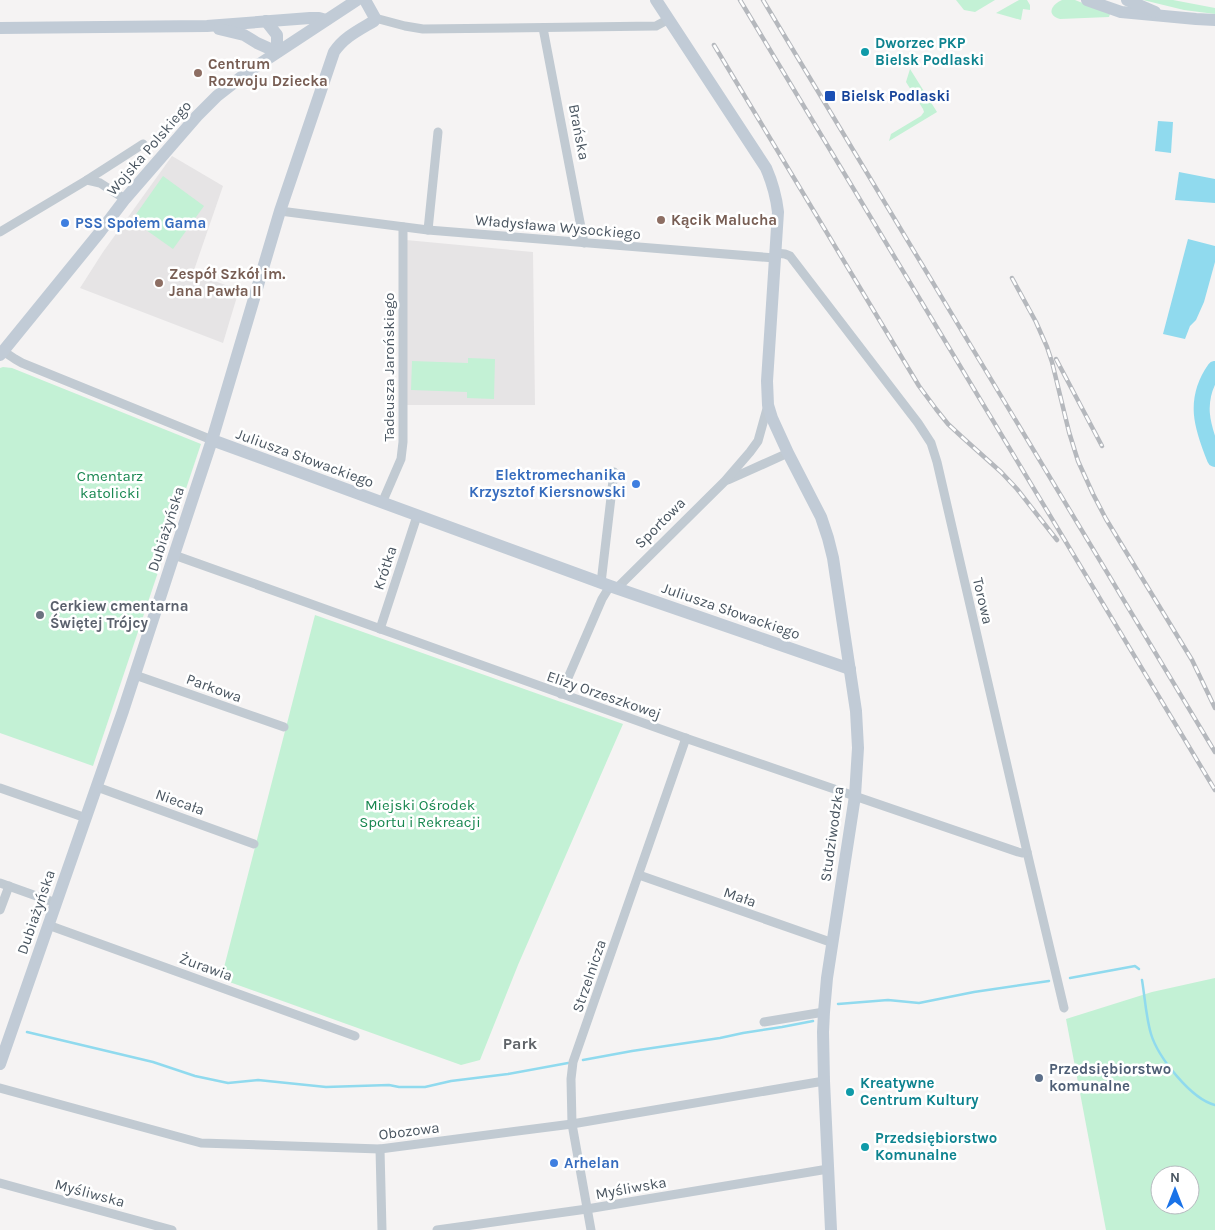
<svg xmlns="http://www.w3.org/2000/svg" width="1215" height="1230" viewBox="0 0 1215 1230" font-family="Karla,sans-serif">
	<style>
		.education { fill: #e6e4e5 }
		.green { fill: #c3f1d5; fill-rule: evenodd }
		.water { fill: #90daee }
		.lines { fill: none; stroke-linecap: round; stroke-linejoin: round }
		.stream { stroke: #90daee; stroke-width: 2.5 }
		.river { stroke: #90daee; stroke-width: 16 }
		.street { stroke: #c1cad2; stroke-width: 9 }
		.secondary { stroke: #c1cbd6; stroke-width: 12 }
		.rail-casing { stroke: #b5b8bd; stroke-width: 4.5 }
		.rail { stroke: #fff; stroke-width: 2.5; stroke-dasharray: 8; stroke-linecap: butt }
		.culture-dot { fill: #0f9aa8; stroke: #fff; stroke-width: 2 }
		.education-dot { fill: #8d6e63; stroke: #fff; stroke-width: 2 }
		.transit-dot { fill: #1a4fb4; stroke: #fff; stroke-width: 2 }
		.shop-dot { fill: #3f7fe0; stroke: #fff; stroke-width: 2 }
		.worship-dot { fill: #6b7280; stroke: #fff; stroke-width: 2 }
		.service-dot { fill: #5c6f8a; stroke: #fff; stroke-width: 2 }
		.labels { text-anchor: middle; stroke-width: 5; stroke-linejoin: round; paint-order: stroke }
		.culture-label { font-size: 15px; font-weight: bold; fill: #0d838f; stroke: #fff; text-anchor: start }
		.education-label { font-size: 15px; font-weight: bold; fill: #785e54; stroke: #fff; text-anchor: start }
		.transit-label { font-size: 15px; font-weight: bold; fill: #164399; stroke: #fff; text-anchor: start }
		.street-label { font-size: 15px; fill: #4a5661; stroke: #fff }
		.shop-label { font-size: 15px; font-weight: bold; fill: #366cbe; stroke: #fff; text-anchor: start }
		.park-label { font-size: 15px; fill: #17864f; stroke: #fff }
		.worship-label { font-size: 15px; font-weight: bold; fill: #5b616d; stroke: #fff; text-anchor: start }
		.service-label { font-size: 15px; font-weight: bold; fill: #4e5e75; stroke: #fff; text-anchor: start }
		.neighbourhood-label { font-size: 16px; font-weight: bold; fill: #5f6368; stroke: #fff }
	</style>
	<rect width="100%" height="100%" fill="#f5f3f3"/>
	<g class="education">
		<polygon points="172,156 223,186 193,273 239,290 223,343 80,288 103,252"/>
		<polygon points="406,240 533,252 535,405 406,405"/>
	</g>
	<g class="green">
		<polygon points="956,0 995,0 975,12 964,10"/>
		<polygon points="1019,0 1027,0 1030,5 1030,10 1023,9 1021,20 996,13"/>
		<path d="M 1062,0 L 1075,0 L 1110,14 L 1109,17 L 1060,19 C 1046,15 1051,5 1062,0 Z"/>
		<polygon points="1143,0 1173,0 1215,8 1215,14 1184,10"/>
		<polygon points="910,69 937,112 889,141 891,134 921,116 924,112 923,109 906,82"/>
		<polygon points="163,176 204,206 173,249 132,220"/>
		<polygon points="468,358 495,359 494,399 467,398 467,392 411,390 412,361 468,363"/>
		<polygon points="3,367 12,368 201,444 93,766 0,733 0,368"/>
		<polygon points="315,615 623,724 518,965 480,1060 461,1065 221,979"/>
		<path d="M 1215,978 L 1215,1230 L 1106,1230 L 1066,1019 L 1152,992 ZM 1160,1175 L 1190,1175 L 1190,1205 L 1160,1205 Z"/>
	</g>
	<g class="water">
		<polygon points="1158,121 1173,122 1171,153 1155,151"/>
		<polygon points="1179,172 1215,179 1215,203 1175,200"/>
		<polygon points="1188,239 1215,246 1215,262 1204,302 1196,320 1190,326 1185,339 1163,334"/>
	</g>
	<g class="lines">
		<g class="stream">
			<polyline points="1070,978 1135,966 1139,969"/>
			<path d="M 1142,980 C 1145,998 1146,1017 1151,1034 C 1158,1057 1191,1099 1215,1105"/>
			<polyline points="838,1004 888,1000 919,1003 974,992 1049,981"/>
			<polyline points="27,1032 153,1062 195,1076 228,1083 258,1080 326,1087 389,1085 399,1087 425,1087 451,1081 508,1074 568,1063"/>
			<polyline points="583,1060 632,1051 720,1038 743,1033 782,1027 813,1021"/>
		</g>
		<path class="river" d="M 1215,369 C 1193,400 1202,427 1215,459"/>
		<g class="street">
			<polyline points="375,18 405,26 423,29 656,26 669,19"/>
			<polyline points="543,28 584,243"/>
			<polyline points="87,180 100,183 125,199"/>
			<polyline points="280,211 428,230 775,258"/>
			<polyline points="428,230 438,132"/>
			<polyline points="0,232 87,180 143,144"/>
			<polyline points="775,253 785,254 790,256 918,423 931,443 937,462 1027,852 1064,1008"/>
			<polyline points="3,351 15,359 22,363 212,440"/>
			<polyline points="728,480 788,453"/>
			<polyline points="382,503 401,459 403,442 403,227"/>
			<polyline points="174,555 691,740 1018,852 1022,853 1027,852"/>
			<polyline points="601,583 614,472"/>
			<polyline points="617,588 725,481 750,452 758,441 768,405"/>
			<polyline points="380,629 417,516"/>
			<polyline points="135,675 284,727"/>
			<polyline points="561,694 602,599 610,586"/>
			<polyline points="97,787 254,844"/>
			<polyline points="0,788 86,818"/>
			<polyline points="639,875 833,943"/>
			<polyline points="0,883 56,903"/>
			<polyline points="0,910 9,886"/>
			<polyline points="48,925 355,1036"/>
			<polyline points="764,1022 824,1012"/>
			<polyline points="0,1088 201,1143 380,1149 572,1124 824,1081"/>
			<polyline points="380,1149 382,1230"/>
			<polyline points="0,1183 172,1230"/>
			<polyline points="437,1230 587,1209 828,1169"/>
			<polyline points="591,1230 572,1124 571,1079 573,1062 686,738"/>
		</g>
		<g class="secondary">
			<path d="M 656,0 L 766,168 C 773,184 776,195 778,212 L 767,381 L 768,405 L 772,418 L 788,453 L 821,517 L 828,538 L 833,558 L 856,711 L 858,748 L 855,796 L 827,978 L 824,1012 L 823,1032 L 824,1081 L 831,1230"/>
			<polyline points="1087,0 1121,12 1196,19 1215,20"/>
			<polyline points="1127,0 1155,12"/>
			<polyline points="266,21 277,35 277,52"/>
			<polyline points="0,28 207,26 310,18 319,18 326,20"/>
			<polyline points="219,29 244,35 257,43 277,52"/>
			<polyline points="0,355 100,232 125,199 197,116 217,96 249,71 357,0"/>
			<polyline points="212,440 610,586 850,669"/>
			<path d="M 0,1064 L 123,711 L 174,555 L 212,440 L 280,211 L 334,52 C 344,37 359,30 374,21 L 375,18 L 365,0"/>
		</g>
		<defs>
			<g id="rail">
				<polyline points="740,0 1215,790"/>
				<polyline points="763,0 1215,752"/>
				<polyline points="714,45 919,386 936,409 948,424 962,437 1001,472 1017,489 1057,540"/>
				<polyline points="1012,278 1036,322 1047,347 1052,362 1069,432 1078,461 1093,494 1106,519 1192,660 1215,708"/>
				<polyline points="1056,359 1102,446"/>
			</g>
		</defs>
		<use href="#rail" class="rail-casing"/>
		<use href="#rail" class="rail"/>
	</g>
	<g class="culture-dot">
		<circle cx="865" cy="52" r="5"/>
		<circle cx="850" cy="1092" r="5"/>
		<circle cx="865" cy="1147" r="5"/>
	</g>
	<g class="education-dot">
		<circle cx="198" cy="73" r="5"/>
		<circle cx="661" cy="220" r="5"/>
		<circle cx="159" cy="283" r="5"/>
	</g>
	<rect class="transit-dot" x="824" y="90" width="12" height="12" rx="2.5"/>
	<g class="shop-dot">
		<circle cx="65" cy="223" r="5"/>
		<circle cx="636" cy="484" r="5"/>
		<circle cx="554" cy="1163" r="5"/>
	</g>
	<circle class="worship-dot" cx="40" cy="615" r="5"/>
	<circle class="service-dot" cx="1039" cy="1078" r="5"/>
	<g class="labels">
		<g class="culture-label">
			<text x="875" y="48">Dworzec PKP<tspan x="875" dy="17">Bielsk Podlaski</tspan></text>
			<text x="860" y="1088">Kreatywne<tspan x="860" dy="17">Centrum Kultury</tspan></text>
			<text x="875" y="1143">Przedsiębiorstwo<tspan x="875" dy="17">Komunalne</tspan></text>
		</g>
		<g class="education-label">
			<text x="208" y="69">Centrum<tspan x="208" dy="17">Rozwoju Dziecka</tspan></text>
			<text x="671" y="225">Kącik Malucha</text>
			<text x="169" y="279">Zespół Szkół im.<tspan x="169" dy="17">Jana Pawła II</tspan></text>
		</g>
		<g class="transit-label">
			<text x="841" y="101">Bielsk Podlaski</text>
		</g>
		<g class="street-label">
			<text transform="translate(579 132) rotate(79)" y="5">Brańska</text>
			<text transform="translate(149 148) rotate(-49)" y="5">Wojska Polskiego</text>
			<text transform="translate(558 227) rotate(5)" y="5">Władysława Wysockiego</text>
			<text transform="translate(389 367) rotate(-90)" y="5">Tadeusza Jarońskiego</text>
			<text transform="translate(305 458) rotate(20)" y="5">Juliusza Słowackiego</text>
			<text transform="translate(660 523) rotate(-45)" y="5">Sportowa</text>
			<text transform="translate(166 529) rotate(-72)" y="5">Dubiażyńska</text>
			<text transform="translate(385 568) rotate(-72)" y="5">Krótka</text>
			<text transform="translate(983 601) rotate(77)" y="5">Torowa</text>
			<text transform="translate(731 611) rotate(19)" y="5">Juliusza Słowackiego</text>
			<text transform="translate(214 688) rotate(20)" y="5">Parkowa</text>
			<text transform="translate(604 695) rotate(19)" y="5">Elizy Orzeszkowej</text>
			<text transform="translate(180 802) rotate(20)" y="5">Niecała</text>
			<text transform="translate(832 834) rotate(-82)" y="5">Studziwodzka</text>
			<text transform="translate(740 897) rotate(19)" y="5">Mała</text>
			<text transform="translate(36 912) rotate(-71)" y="5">Dubiażyńska</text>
			<text transform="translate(206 967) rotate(20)" y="5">Żurawia</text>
			<text transform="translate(589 976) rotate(-71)" y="5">Strzelnicza</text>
			<text transform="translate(409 1131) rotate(-7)" y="5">Obozowa</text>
			<text transform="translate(631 1188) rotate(-10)" y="5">Myśliwska</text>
			<text transform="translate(90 1193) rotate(15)" y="5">Myśliwska</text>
		</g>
		<g class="shop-label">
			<text x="75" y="228">PSS Społem Gama</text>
			<text x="626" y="480" text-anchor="end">Elektromechanika<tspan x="626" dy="17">Krzysztof Kiersnowski</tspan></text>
			<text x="564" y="1168">Arhelan</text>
		</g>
		<g class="park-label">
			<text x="110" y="481">Cmentarz<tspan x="110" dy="17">katolicki</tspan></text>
			<text x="420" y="810">Miejski Ośrodek<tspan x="420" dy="17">Sportu i Rekreacji</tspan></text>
		</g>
		<g class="worship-label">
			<text x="50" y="611">Cerkiew cmentarna<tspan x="50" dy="17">Świętej Trójcy</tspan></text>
		</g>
		<g class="service-label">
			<text x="1049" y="1074">Przedsiębiorstwo<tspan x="1049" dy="17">komunalne</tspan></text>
		</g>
		<g class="neighbourhood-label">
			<text x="520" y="1049">Park</text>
		</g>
	</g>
	<g transform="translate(1175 1190)"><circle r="24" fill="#ffffff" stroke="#b7bbc0"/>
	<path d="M0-4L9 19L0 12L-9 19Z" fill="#1a73e8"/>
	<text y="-8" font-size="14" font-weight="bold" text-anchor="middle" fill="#4a5661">N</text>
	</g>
</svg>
